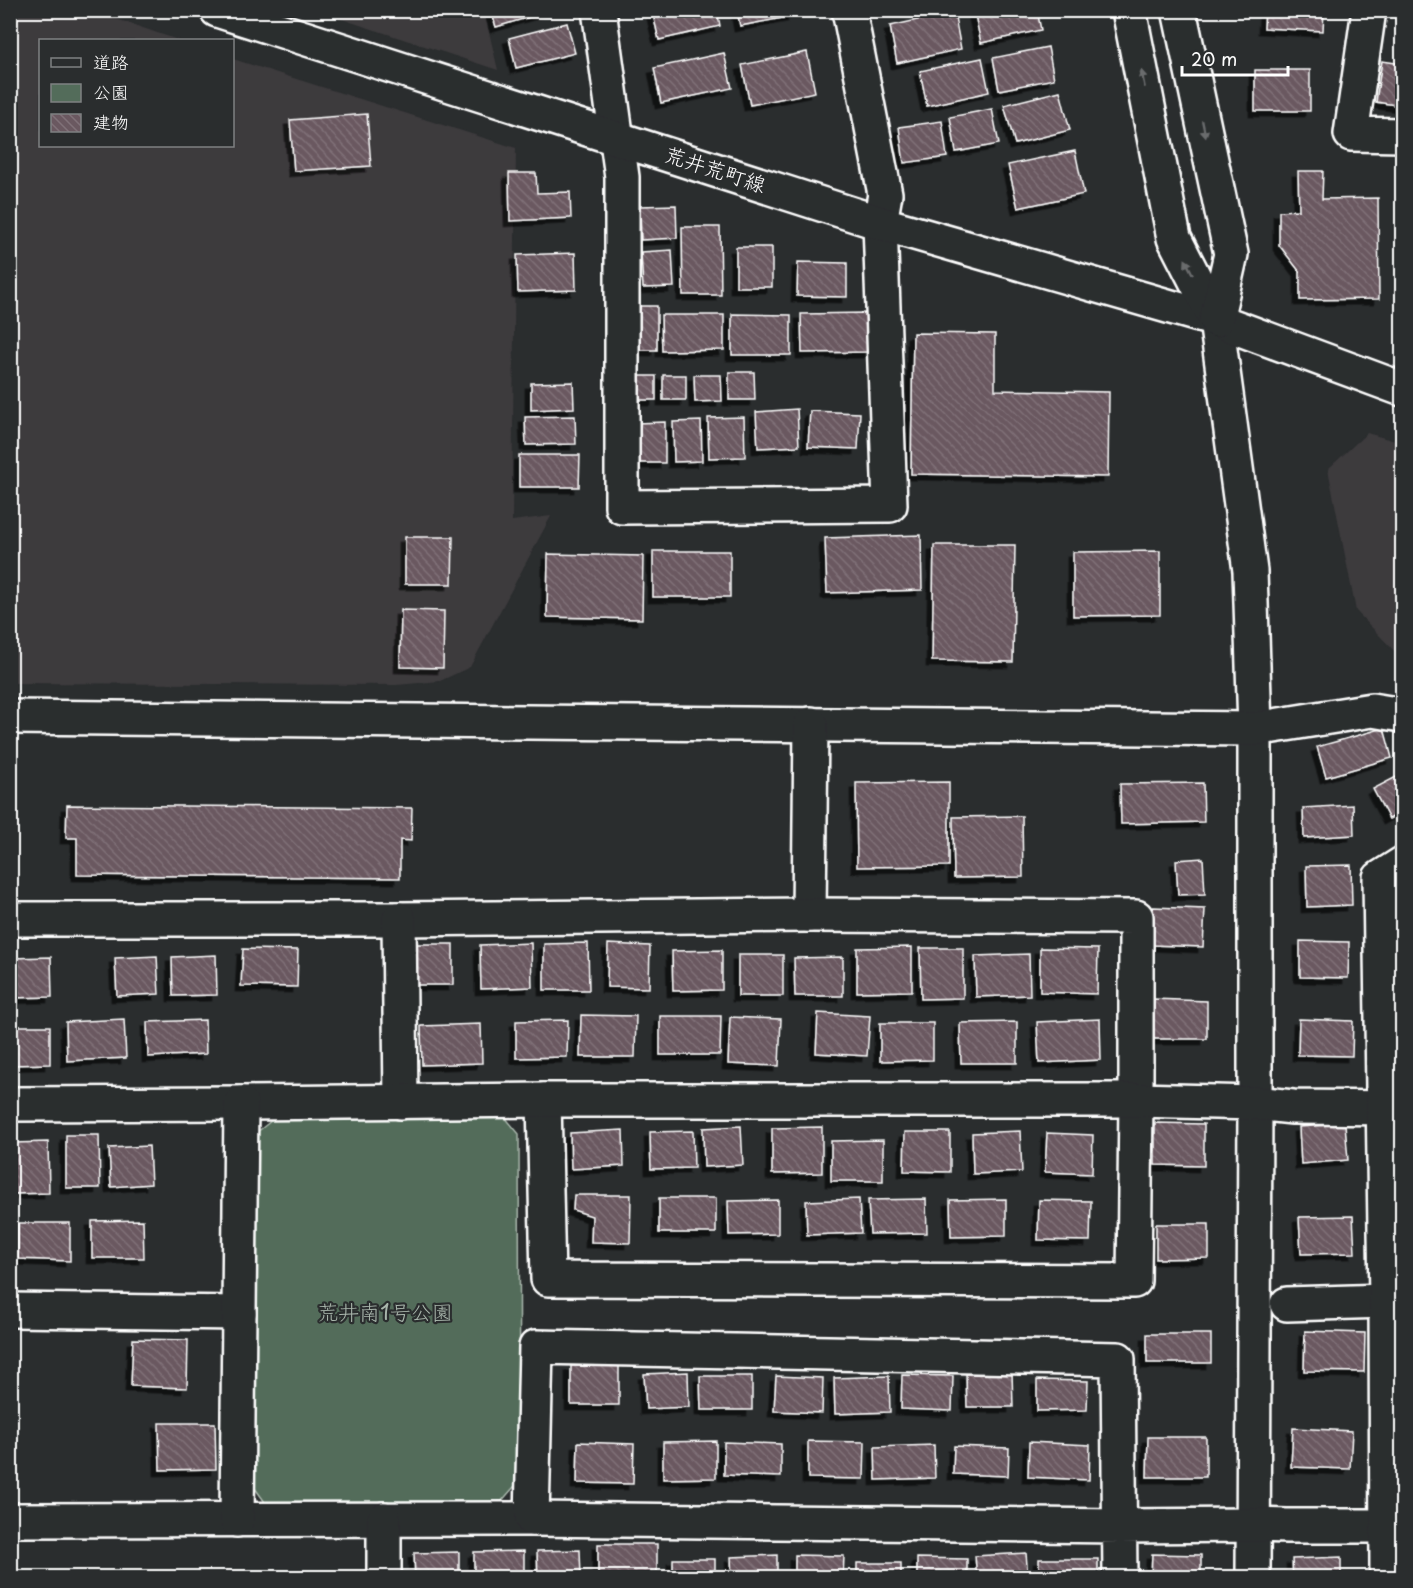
<svg xmlns="http://www.w3.org/2000/svg" width="1413" height="1588" viewBox="0 0 1413 1588" font-family="'Playpen Sans','Klee One',sans-serif">
	<style>
		.built { fill: #3d3a3d }
		.park { fill: #536c5a; stroke: #a9b6ac; stroke-width: 1.5 }
		.building { fill: url(#building-back-hatch); stroke: #fff; stroke-width: 1.5; filter: url(#shadow) }
		.lines { fill: none; stroke-linecap: round; stroke-linejoin: round }
		.minor-casing { stroke: #fff; stroke-width: 38 }
		.major-casing { stroke: #fff; stroke-width: 38 }
		.minor { stroke: #2a2d2e; stroke-width: 33 }
		.major { stroke: #2a2d2e; stroke-width: 33 }
		.oneway { fill: #6a6c6d }
		.labels { text-anchor: middle; stroke-width: 4.5; stroke-linejoin: round; paint-order: stroke }
		.street-label { font-size: 21px; fill: #fff; stroke: #2a2d2e }
		.park-label { font-size: 21px; fill: #a9b6ac; stroke: #2a2d2e }
	</style>
	<defs>
		<pattern id="building-back-hatch" width="6" height="6" patternUnits="userSpaceOnUse" patternTransform="scale(1.5)"><rect width="6" height="6" fill="#6a5860"/><path d="M-1 5l2 2M0 0l6 6M5-1l2 2" fill="none" stroke="#807178"/></pattern>
		<filter id="shadow"><feDropShadow dx="-5.5" dy="5.5" stdDeviation="0" flood-color="#0009"/></filter>
	</defs>
	<rect width="100%" height="100%" fill="#2a2d2e"/>
	<filter id="ink" filterUnits="userSpaceOnUse"><feTurbulence type="fractalNoise" baseFrequency=".0167" numOctaves="2"/><feDisplacementMap in="SourceGraphic" scale="12" xChannelSelector="R" yChannelSelector="G"/><feConvolveMatrix kernelMatrix="1 2 1 2 8 2 1 2 1" color-interpolation-filters="sRGB"/></filter>
	<g filter="url(#ink)">
		<g class="built">
			<polygon points="11,11 93,11 178,40 40,40 40,146 232,146 233,59 516,148 512,521 551,516 470,667 440,681 397,685 11,683"/>
			<polygon points="317,11 484,11 498,70"/>
			<polygon points="1367,433 1402,443 1402,659 1356,611 1328,469"/>
		</g>
		<polygon class="park" points="504,1116 519,1134 520,1480 500,1503 270,1509 252,1484 251,1137 276,1117"/>
		<g class="building">
			<polygon points="491,10 550,10 550,11 496,27"/>
			<polygon points="652,10 717,10 720,26 659,40"/>
			<polygon points="737,10 791,10 793,16 740,26"/>
			<polygon points="974,10 1037,10 1041,30 981,43"/>
			<polygon points="1265,10 1324,10 1323,31 1264,28"/>
			<polygon points="954,12 961,49 897,63 890,26"/>
			<polygon points="567,23 575,53 516,68 509,38"/>
			<polygon points="1048,47 1054,79 999,90 993,58"/>
			<polygon points="807,52 815,92 750,105 742,65"/>
			<polygon points="724,53 732,88 661,103 654,68"/>
			<polygon points="982,58 989,92 927,106 920,71"/>
			<polygon points="1382,61 1402,64 1402,106 1376,102"/>
			<rect x="1255" y="70" width="55" height="41"/>
			<polygon points="1060,91 1070,130 1015,144 1004,105"/>
			<polygon points="992,109 999,144 956,152 950,117"/>
			<polygon points="367,114 371,166 294,171 290,120"/>
			<polygon points="942,121 947,157 904,163 899,127"/>
			<polygon points="1075,151 1084,194 1018,208 1008,165"/>
			<polygon points="1298,171 1323,171 1322,199 1378,198 1379,299 1300,300 1300,272 1279,245 1279,211 1299,210"/>
			<polygon points="509,173 536,173 537,193 570,192 571,218 510,221"/>
			<polygon points="676,205 677,238 641,240 640,206"/>
			<polygon points="682,227 720,227 721,295 683,295"/>
			<rect x="736" y="247" width="36" height="40"/>
			<polygon points="672,250 674,287 643,288 641,252"/>
			<polygon points="575,253 576,290 518,292 517,255"/>
			<polygon points="798,262 847,263 847,297 797,296"/>
			<polygon points="633,306 657,306 657,350 634,350"/>
			<polygon points="868,313 869,352 802,353 801,314"/>
			<polygon points="732,314 791,315 791,355 732,355"/>
			<polygon points="661,315 724,315 724,350 662,351"/>
			<polygon points="913,333 995,334 995,390 1109,392 1108,477 911,474"/>
			<polygon points="729,372 754,372 755,400 729,400"/>
			<rect x="663" y="375" width="23" height="25"/>
			<polygon points="694,375 721,375 722,401 695,402"/>
			<rect x="632" y="376" width="24" height="24"/>
			<polygon points="573,382 574,408 531,410 531,383"/>
			<polygon points="797,409 799,446 758,448 756,412"/>
			<polygon points="810,411 860,413 858,449 808,447"/>
			<polygon points="575,416 576,444 526,445 525,417"/>
			<polygon points="744,417 745,457 709,458 708,418"/>
			<polygon points="701,421 702,461 674,462 673,422"/>
			<polygon points="665,422 665,463 636,463 636,423"/>
			<polygon points="519,455 580,455 579,487 519,487"/>
			<polygon points="921,535 922,590 827,593 825,538"/>
			<polygon points="405,537 453,537 452,584 405,584"/>
			<polygon points="934,545 1015,545 1013,662 932,661"/>
			<rect x="653" y="551" width="77" height="46"/>
			<polygon points="1160,551 1160,615 1073,616 1073,552"/>
			<polygon points="548,554 643,556 642,619 547,617"/>
			<polygon points="401,610 444,611 443,668 400,667"/>
			<polygon points="1384,728 1392,758 1326,777 1317,747"/>
			<polygon points="1402,774 1402,812 1389,819 1373,789"/>
			<polygon points="949,782 949,866 857,867 856,783"/>
			<polygon points="1203,783 1204,822 1121,824 1120,784"/>
			<polygon points="67,805 412,808 411,841 400,840 400,878 77,875 77,838 66,838"/>
			<polygon points="1353,805 1354,835 1304,838 1303,808"/>
			<polygon points="1022,816 1023,877 954,878 953,817"/>
			<polygon points="1203,858 1205,894 1178,895 1176,860"/>
			<polygon points="1351,865 1352,905 1307,907 1306,866"/>
			<polygon points="1153,907 1205,909 1203,947 1152,945"/>
			<polygon points="1300,941 1349,942 1348,978 1300,977"/>
			<polygon points="531,943 532,987 481,989 480,945"/>
			<polygon points="588,943 589,990 544,990 544,944"/>
			<rect x="412" y="944" width="41" height="41"/>
			<polygon points="608,944 650,946 649,988 607,987"/>
			<polygon points="912,947 912,991 857,992 857,948"/>
			<polygon points="920,948 963,948 963,998 921,999"/>
			<polygon points="1040,948 1098,949 1097,994 1040,992"/>
			<polygon points="243,949 298,950 297,987 241,986"/>
			<polygon points="722,950 722,990 673,991 672,951"/>
			<polygon points="1029,954 1030,995 976,997 975,956"/>
			<polygon points="216,955 217,995 173,996 172,957"/>
			<rect x="738" y="955" width="45" height="41"/>
			<polygon points="157,956 159,994 117,996 115,958"/>
			<polygon points="51,957 52,997 10,998 10,958"/>
			<polygon points="843,957 843,996 795,996 794,958"/>
			<polygon points="1153,999 1207,1001 1207,1039 1153,1039"/>
			<polygon points="818,1013 870,1016 867,1056 816,1053"/>
			<polygon points="581,1015 636,1016 635,1057 580,1057"/>
			<polygon points="660,1016 721,1016 720,1055 660,1055"/>
			<polygon points="730,1017 781,1019 779,1066 728,1064"/>
			<polygon points="124,1019 126,1058 67,1061 66,1022"/>
			<polygon points="1100,1019 1101,1060 1039,1063 1037,1022"/>
			<polygon points="1299,1019 1353,1021 1352,1056 1298,1055"/>
			<polygon points="205,1020 206,1054 148,1057 147,1022"/>
			<polygon points="568,1020 567,1057 516,1058 516,1021"/>
			<polygon points="1017,1022 1017,1063 961,1063 960,1023"/>
			<polygon points="880,1023 933,1023 933,1060 880,1061"/>
			<polygon points="481,1024 482,1063 422,1065 421,1026"/>
			<polygon points="10,1026 50,1026 50,1064 10,1065"/>
			<polygon points="1155,1123 1204,1124 1204,1166 1155,1165"/>
			<polygon points="1345,1124 1348,1160 1301,1164 1299,1127"/>
			<polygon points="741,1126 743,1165 704,1167 703,1128"/>
			<polygon points="822,1127 822,1173 772,1174 772,1128"/>
			<polygon points="623,1130 624,1166 571,1169 570,1133"/>
			<polygon points="693,1131 694,1168 651,1169 650,1132"/>
			<polygon points="1020,1131 1022,1172 973,1174 972,1133"/>
			<polygon points="905,1132 950,1132 950,1172 904,1171"/>
			<polygon points="1047,1133 1093,1135 1092,1174 1045,1172"/>
			<polygon points="66,1135 99,1135 100,1188 66,1188"/>
			<polygon points="883,1140 883,1181 831,1181 831,1141"/>
			<polygon points="48,1142 49,1193 13,1194 13,1143"/>
			<polygon points="149,1146 151,1184 111,1187 109,1148"/>
			<polygon points="574,1195 631,1195 630,1243 591,1242 592,1216 573,1210"/>
			<rect x="659" y="1198" width="57" height="35"/>
			<polygon points="859,1199 861,1233 807,1235 806,1201"/>
			<polygon points="926,1199 927,1233 870,1234 868,1200"/>
			<polygon points="1006,1199 1006,1236 951,1237 950,1200"/>
			<polygon points="778,1200 778,1234 729,1235 728,1201"/>
			<polygon points="1039,1200 1091,1201 1090,1241 1038,1240"/>
			<polygon points="1353,1216 1355,1253 1301,1254 1299,1217"/>
			<polygon points="143,1220 144,1258 92,1258 92,1221"/>
			<polygon points="18,1223 70,1223 70,1261 18,1259"/>
			<polygon points="1156,1224 1209,1224 1209,1258 1156,1259"/>
			<polygon points="1305,1331 1365,1333 1364,1372 1304,1371"/>
			<rect x="1147" y="1334" width="64" height="29"/>
			<polygon points="133,1339 188,1340 187,1388 131,1386"/>
			<rect x="571" y="1366" width="48" height="39"/>
			<polygon points="688,1372 689,1407 646,1409 644,1374"/>
			<polygon points="1012,1372 1013,1407 967,1407 966,1374"/>
			<polygon points="902,1375 953,1376 952,1411 901,1409"/>
			<polygon points="700,1376 752,1376 752,1410 701,1410"/>
			<polygon points="776,1376 823,1378 822,1413 774,1411"/>
			<polygon points="889,1376 890,1412 835,1414 834,1378"/>
			<polygon points="1037,1380 1088,1381 1087,1410 1037,1411"/>
			<polygon points="159,1423 215,1423 216,1469 160,1470"/>
			<polygon points="1293,1428 1352,1431 1350,1469 1291,1467"/>
			<polygon points="1148,1437 1206,1437 1206,1477 1147,1477"/>
			<polygon points="716,1441 716,1478 663,1479 663,1442"/>
			<polygon points="808,1441 865,1442 864,1479 808,1478"/>
			<polygon points="578,1442 634,1444 633,1484 577,1483"/>
			<polygon points="724,1442 781,1444 781,1477 724,1475"/>
			<polygon points="1029,1442 1090,1445 1089,1480 1028,1477"/>
			<polygon points="934,1445 935,1478 876,1480 875,1447"/>
			<polygon points="954,1446 1009,1448 1008,1476 953,1474"/>
			<rect x="598" y="1544" width="59" height="34"/>
			<polygon points="580,1550 581,1578 538,1578 537,1551"/>
			<polygon points="524,1551 524,1578 474,1578 474,1552"/>
			<polygon points="459,1552 459,1578 415,1578 414,1553"/>
			<polygon points="1026,1553 1028,1578 977,1578 975,1556"/>
			<polygon points="1152,1554 1201,1555 1201,1578 1151,1578"/>
			<polygon points="777,1555 777,1578 732,1578 731,1557"/>
			<polygon points="795,1555 844,1556 843,1578 795,1578"/>
			<polygon points="1341,1557 1341,1578 1293,1578 1292,1559"/>
			<polygon points="917,1558 967,1559 967,1578 917,1578"/>
			<rect x="673" y="1559" width="42" height="19"/>
			<rect x="1039" y="1559" width="59" height="19"/>
			<rect x="857" y="1563" width="44" height="15"/>
		</g>
		<g class="lines">
			<defs>
				<g id="minor">
					<polyline points="599,10 622,177 622,507 890,505 880,223 885,194 849,10"/>
					<polyline points="1369,10 1351,134 1402,135"/>
					<polyline points="1216,320 1250,571 1255,729 1255,1103 1253,1578"/>
					<polyline points="10,717 1255,729 1372,710 1402,715"/>
					<polyline points="809,915 811,724"/>
					<polyline points="10,919 399,919 809,915 1136,917 1136,1100 1134,1281 548,1279 544,1100"/>
					<polyline points="399,919 401,1102"/>
					<polyline points="10,1104 241,1103 544,1100 1136,1100 1255,1103 1293,1107 1402,1108"/>
					<polyline points="1287,1304 1386,1301"/>
					<polyline points="10,1310 239,1313"/>
					<polyline points="10,1520 532,1519"/>
					<polyline points="237,1520 241,1103"/>
					<polyline points="384,1578 384,1519"/>
					<polyline points="1120,1578 1118,1359 536,1347 532,1519 1120,1526 1253,1525 1287,1526 1402,1526"/>
					<polyline points="1387,1578 1386,1301 1380,878 1402,864"/>
				</g>
				<g id="major">
					<polyline points="217,10 880,223 1216,320 1402,389"/>
					<polyline points="1129,10 1174,238 1216,320"/>
					<polyline points="1179,10 1231,254 1216,320"/>
				</g>
			</defs>
			<use href="#minor" class="minor-casing"/>
			<use href="#major" class="major-casing"/>
			<use href="#minor" class="minor"/>
			<use href="#major" class="major"/>
		</g>
		<defs><path id="oneway-solid" d="M-6-.8H1V-3.2L6.5 0L1 3.2V.8H-6Z" transform="scale(1.5)"/></defs>
		<g class="oneway">
			<use href="#oneway-solid" transform="translate(1143 79) rotate(-101)"/>
			<use href="#oneway-solid" transform="translate(1204 129) rotate(78)"/>
			<use href="#oneway-solid" transform="translate(1189 267) rotate(-117)"/>
		</g>
	</g>
	<g class="labels">
		<g class="street-label">
			<text transform="translate(715 170) rotate(18)" y="7">荒井荒町線</text>
		</g>
		<g class="park-label">
			<text x="385" y="1320">荒井南1号公園</text>
		</g>
	</g>
	<rect width="1413" height="1588" fill="none" stroke="#2a2d2e" stroke-width="36"/>
	<rect x="18" y="18" width="1377" height="1552" fill="none" stroke="#fff" stroke-width="2" filter="url(#ink)"/>
	<rect x="39" y="39" width="195" height="108" fill="#2a2d2e" stroke="#7f8182" stroke-width="1.5"/>
	<rect x="51" y="58" width="30" height="9" fill="#2a2d2e" stroke="#7f8182" stroke-width="1.5"/>
	<text x="93" y="69" font-size="18" fill="#ffffff">道路</text>
	<rect x="51" y="84" width="30" height="18" fill="#536c5a" stroke="#7f8182" stroke-width="1.5"/>
	<text x="93" y="99" font-size="18" fill="#ffffff">公園</text>
	<rect x="51" y="114" width="30" height="18" fill="url(#building-back-hatch)" stroke="#7f8182" stroke-width="1.5"/>
	<text x="93" y="129" font-size="18" fill="#ffffff">建物</text>
	<path d="M1182 66v9h106v-9" fill="none" stroke="#ffffff" stroke-width="3"/>
	<text x="1191" y="66" font-size="18" fill="#ffffff" stroke="#2a2d2e" stroke-width="4.5" paint-order="stroke">20 m</text>
</svg>
